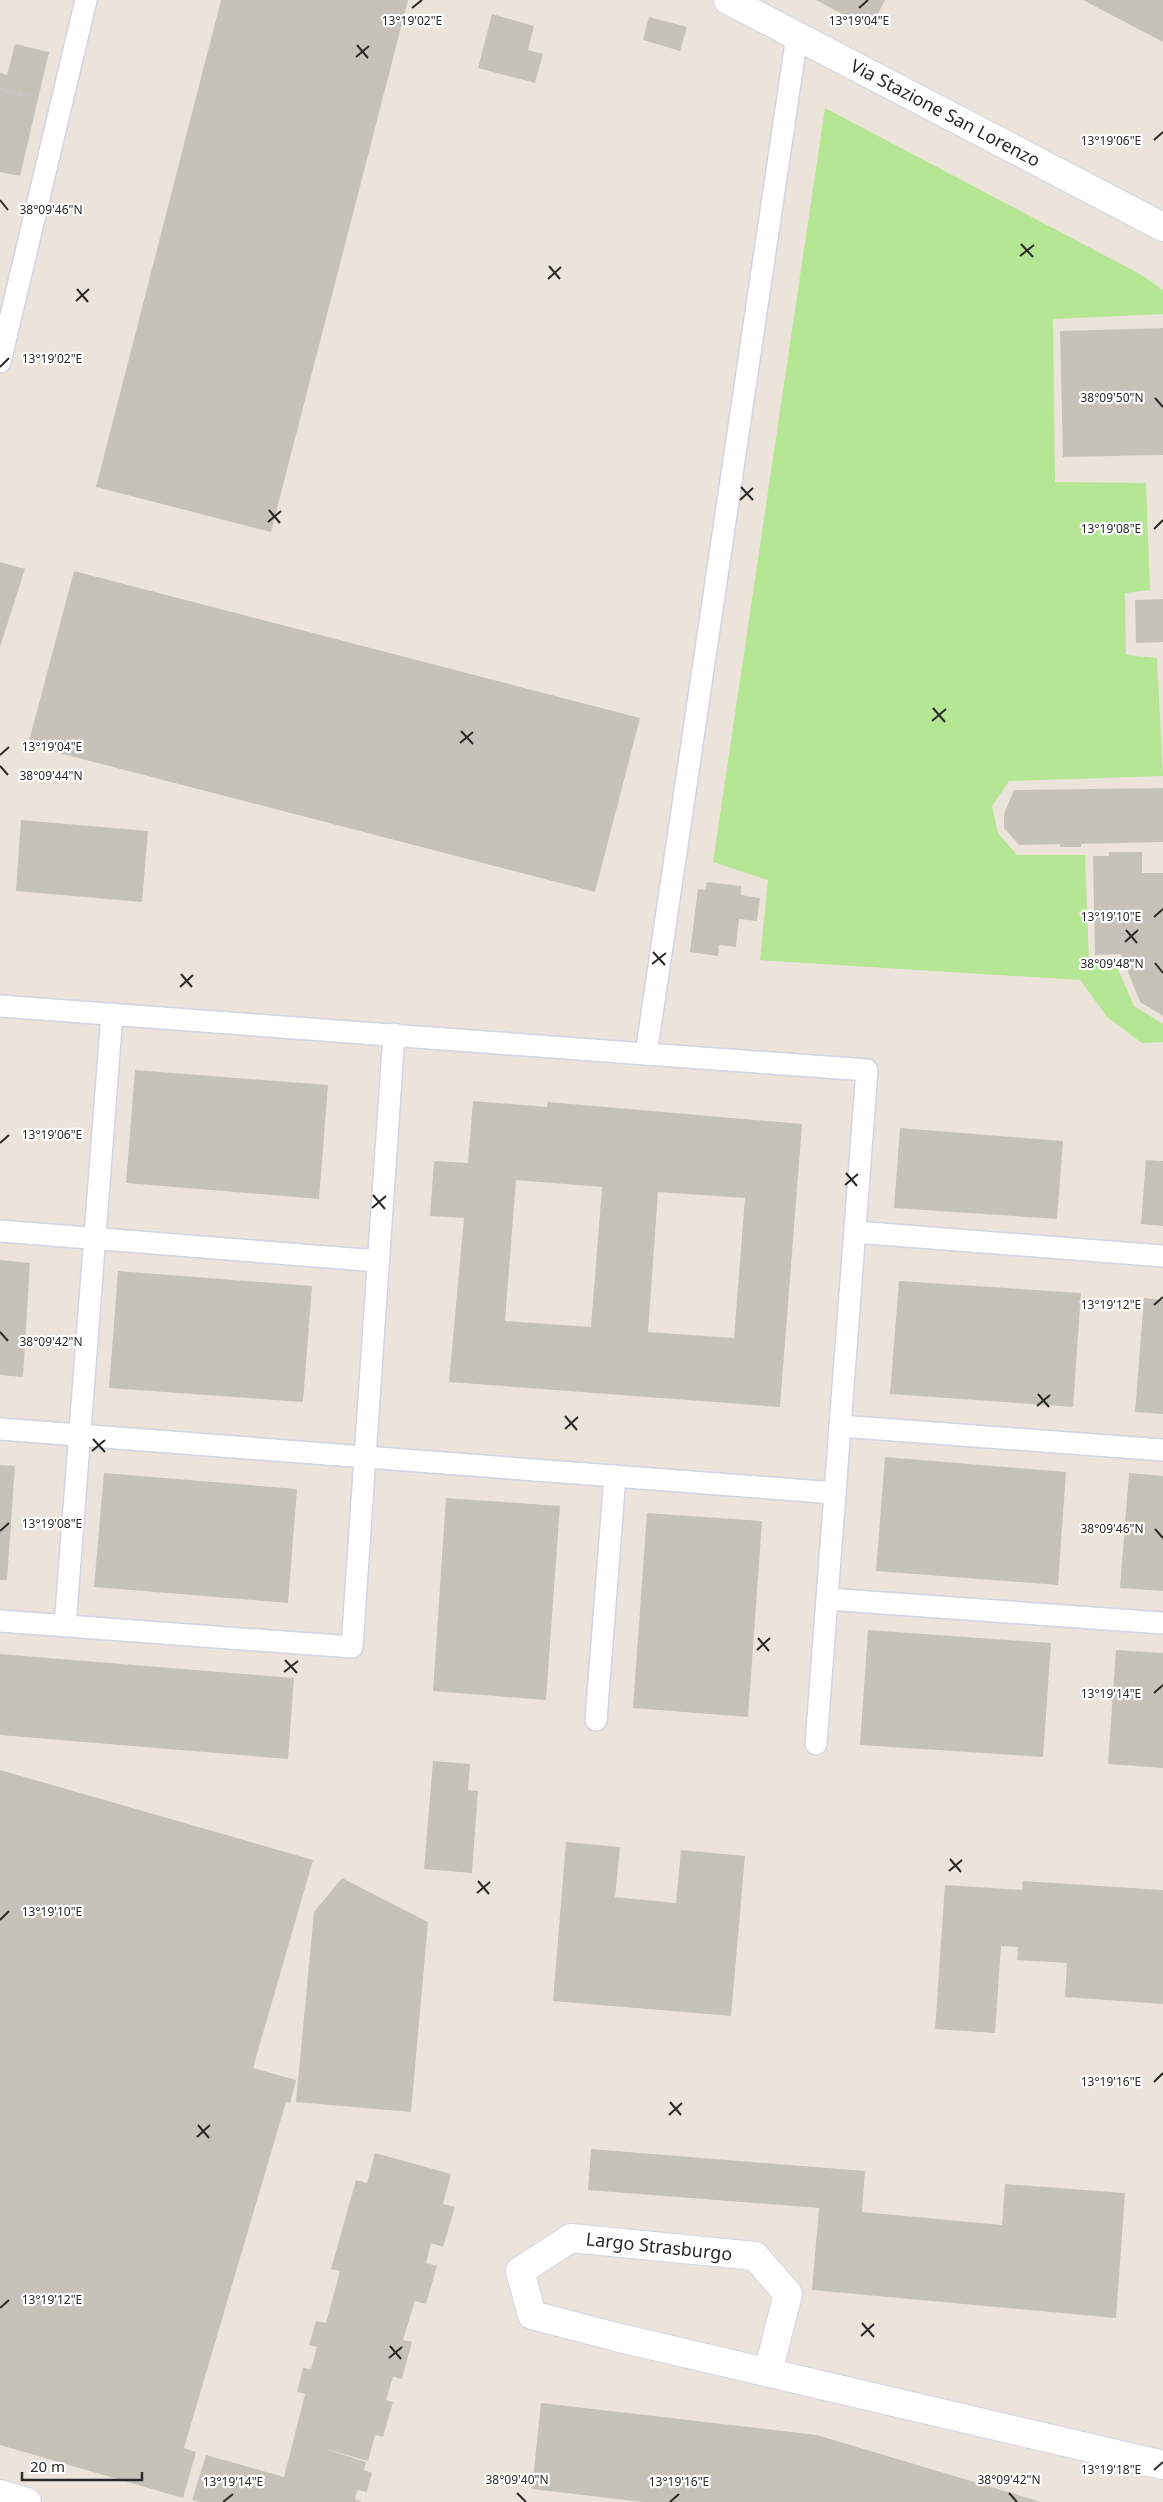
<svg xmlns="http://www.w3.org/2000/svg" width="1163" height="2502" viewBox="0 0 1163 2502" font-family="'Noto Sans',sans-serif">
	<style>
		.green { fill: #b4e694 }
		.building { fill: #c7c2b9; fill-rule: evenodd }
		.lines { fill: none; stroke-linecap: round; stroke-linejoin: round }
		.lane-casing { stroke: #d0d4e3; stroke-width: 24 }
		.street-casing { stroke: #d0d4e3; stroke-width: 30 }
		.path { stroke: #c7c7c7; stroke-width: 3; stroke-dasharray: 4 2.5; stroke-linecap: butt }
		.lane { stroke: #fff; stroke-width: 21 }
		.street { stroke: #fff; stroke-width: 28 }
		.ticks { fill: none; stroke: #292929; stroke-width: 2 }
		.labels { text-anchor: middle; stroke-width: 4.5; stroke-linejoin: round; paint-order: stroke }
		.street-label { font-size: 18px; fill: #292929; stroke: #fff }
		.ticks-label { font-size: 12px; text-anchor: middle; fill: #292929; stroke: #fff; stroke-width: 4.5; stroke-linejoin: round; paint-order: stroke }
	</style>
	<rect width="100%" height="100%" fill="#ece4da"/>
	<polygon class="green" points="825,108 1140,274 1163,290 1163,314 1053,319 1055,482 1146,483 1150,590 1125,593 1126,655 1157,658 1163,776 1009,781 992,806 998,833 1017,855 1085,855 1089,960 1114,960 1134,1006 1163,1024 1163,1042 1142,1043 1108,1018 1080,980 760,960 768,880 713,862"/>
	<g class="building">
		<polygon points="221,0 408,0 271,532 96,487"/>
		<polygon points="816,0 885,0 870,29"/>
		<polygon points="1083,0 1163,0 1163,42"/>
		<polygon points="492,14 534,26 528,50 543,54 535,83 478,68"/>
		<polygon points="649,17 687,27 680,51 643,40"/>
		<polygon points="15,44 49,52 20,176 0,172 0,73 7,75"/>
		<polygon points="1163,328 1163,455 1063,457 1060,331"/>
		<polygon points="0,562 25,569 0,647"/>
		<polygon points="74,571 640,718 595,892 28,745"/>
		<polygon points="1163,599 1163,642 1136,643 1135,600"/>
		<polygon points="1163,788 1163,842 1081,844 1081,847 1060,847 1060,844 1019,845 1004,828 1004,814 1014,790"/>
		<polygon points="21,820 148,831 142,902 16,891"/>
		<polygon points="1109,852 1142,852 1142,873 1163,873 1163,1016 1140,1002 1121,954 1095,955 1093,856 1109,856"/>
		<polygon points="707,882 741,886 741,895 760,898 757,921 739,919 736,947 719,945 718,956 690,952 698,889 705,890"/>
		<polygon points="135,1070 328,1085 319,1199 126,1183"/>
		<path d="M 473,1101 L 547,1107 L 548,1102 L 802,1124 L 780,1407 L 449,1382 L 464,1218 L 430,1216 L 434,1161 L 468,1163 ZM 516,1180 L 602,1187 L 591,1327 L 505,1321 ZM 658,1192 L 745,1198 L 734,1338 L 648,1332 Z"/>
		<polygon points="900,1128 1063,1141 1057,1219 894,1208"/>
		<polygon points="1146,1160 1163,1161 1163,1226 1141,1224"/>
		<polygon points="0,1260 30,1263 23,1377 0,1375"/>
		<polygon points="118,1271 312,1286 303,1402 109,1388"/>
		<polygon points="899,1281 1081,1293 1073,1407 890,1394"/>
		<polygon points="1144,1298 1163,1300 1163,1414 1135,1412"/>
		<polygon points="885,1457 1066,1472 1058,1585 876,1571"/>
		<polygon points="0,1465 15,1466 7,1580 0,1580"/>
		<polygon points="104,1473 297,1489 288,1603 94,1587"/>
		<polygon points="1129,1473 1163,1476 1163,1591 1120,1588"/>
		<polygon points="446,1498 560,1506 546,1700 433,1691"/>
		<polygon points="647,1513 762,1521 748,1717 633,1708"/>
		<polygon points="868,1630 1051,1643 1043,1757 860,1745"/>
		<polygon points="1116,1650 1163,1653 1163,1768 1108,1764"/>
		<polygon points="0,1654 294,1678 288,1759 0,1735"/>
		<polygon points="433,1761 470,1764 468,1790 478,1791 472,1873 424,1869"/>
		<polygon points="0,1770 313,1860 253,2068 296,2080 290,2103 286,2102 184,2448 196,2452 183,2498 0,2445"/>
		<polygon points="566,1842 620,1847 615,1897 676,1903 681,1850 745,1856 731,2016 553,2001"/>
		<polygon points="342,1878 428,1922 411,2112 296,2102 314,1912"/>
		<polygon points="1023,1881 1163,1890 1163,2004 1065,1997 1067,1963 1017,1960 1018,1947 1001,1946 995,2033 935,2029 945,1885 1022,1890"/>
		<polygon points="591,2149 865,2171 862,2212 1002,2225 1005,2184 1125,2193 1116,2318 812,2290 819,2208 588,2190"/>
		<polygon points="375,2153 451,2174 443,2204 455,2207 443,2247 431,2243 426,2263 437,2266 426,2304 415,2301 413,2307 403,2340 412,2342 402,2379 393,2377 386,2400 393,2402 383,2437 375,2435 368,2461 322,2448 366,2462 364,2470 372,2473 367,2492 357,2490 355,2499 362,2502 200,2502 192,2500 206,2455 284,2477 305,2394 297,2392 303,2368 311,2369 317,2347 309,2345 316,2321 326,2323 340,2271 331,2269 356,2180 367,2183"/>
		<polygon points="541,2403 817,2435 1041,2502 642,2502 532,2489"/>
	</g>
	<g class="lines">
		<defs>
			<g id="lane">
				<polyline points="797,36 646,1054 867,1070 816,1744"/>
				<polyline points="0,362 86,0"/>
				<polyline points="0,1006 646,1054"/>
				<polyline points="0,1231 378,1261"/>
				<polyline points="855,1232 1163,1256"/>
				<polyline points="840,1426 1163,1450"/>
				<polyline points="0,1429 835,1493"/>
				<polyline points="827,1599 1163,1623"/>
				<polyline points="0,1621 352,1647 394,1034"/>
				<polyline points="65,1626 112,1014"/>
				<polyline points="596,1720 615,1476"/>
			</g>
			<g id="street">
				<path id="s1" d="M 728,0 L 1163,227"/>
				<polyline points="768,2372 788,2294 755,2256 571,2238 520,2271 532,2315 616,2337 1163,2465"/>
				<polyline points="0,2494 27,2502"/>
			</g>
		</defs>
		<use href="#lane" class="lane-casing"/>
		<use href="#street" class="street-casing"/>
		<polyline class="path" points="0,89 29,96"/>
		<use href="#lane" class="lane"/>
		<use href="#street" class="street"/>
	</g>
	<path class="ticks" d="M 412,8 L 422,0M 859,8 L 868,0M 357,45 L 368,58M 356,57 L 369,46M 1154,140 L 1163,132M 0,200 L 8,210M 1021,244 L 1033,257M 1020,256 L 1034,245M 549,266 L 560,279M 548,279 L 561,267M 77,289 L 88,302M 76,301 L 89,289M 0,367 L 9,358M 1155,398 L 1163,407M 741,487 L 753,500M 740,500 L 753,488M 269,510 L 280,523M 268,522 L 281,511M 1154,529 L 1163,520M 933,708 L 945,722M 932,721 L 946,709M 461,731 L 473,744M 460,743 L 473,732M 0,755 L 9,747M 0,766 L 8,775M 1154,917 L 1163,909M 1126,930 L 1137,943M 1125,942 L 1138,930M 653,952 L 665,965M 1155,963 L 1163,973M 652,964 L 666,953M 181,974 L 192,987M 180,987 L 193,975M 0,1143 L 9,1135M 846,1173 L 857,1186M 845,1185 L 858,1174M 373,1195 L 385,1209M 372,1208 L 386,1196M 1154,1305 L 1163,1297M 0,1332 L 8,1341M 1038,1394 L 1049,1407M 1037,1406 L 1050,1395M 565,1416 L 577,1430M 565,1429 L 578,1417M 93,1439 L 105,1452M 92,1451 L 105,1440M 1155,1529 L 1163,1538M 0,1531 L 9,1523M 758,1638 L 769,1651M 757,1650 L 770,1638M 285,1660 L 297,1673M 284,1672 L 298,1661M 1154,1693 L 1163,1685M 950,1859 L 961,1872M 949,1871 L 962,1860M 478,1881 L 489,1894M 477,1893 L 490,1882M 0,1920 L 9,1911M 1154,2082 L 1163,2073M 670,2102 L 681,2115M 669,2115 L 682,2103M 198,2125 L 209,2138M 197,2137 L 210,2125M 0,2308 L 9,2300M 862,2323 L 874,2337M 861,2336 L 874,2324M 390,2346 L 401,2359M 389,2358 L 402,2347M 1154,2470 L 1163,2462M 517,2493 L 526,2502M 1009,2493 L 1017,2502M 223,2502 L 233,2494M 670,2502 L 679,2494"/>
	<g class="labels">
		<g class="street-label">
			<text dy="6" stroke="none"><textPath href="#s1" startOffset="245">Via Stazione San Lorenzo</textPath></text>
			<text transform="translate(659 2247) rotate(6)" y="6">Largo Strasburgo</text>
		</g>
	</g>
	<g class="ticks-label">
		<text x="412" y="25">13°19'02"E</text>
		<text x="859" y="25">13°19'04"E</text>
		<text x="1111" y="145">13°19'06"E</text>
		<text x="51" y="214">38°09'46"N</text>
		<text x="52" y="363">13°19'02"E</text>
		<text x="1112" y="402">38°09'50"N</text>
		<text x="1111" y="533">13°19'08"E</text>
		<text x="52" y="751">13°19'04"E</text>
		<text x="51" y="780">38°09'44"N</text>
		<text x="1111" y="921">13°19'10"E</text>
		<text x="1112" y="968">38°09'48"N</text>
		<text x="52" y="1139">13°19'06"E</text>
		<text x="1111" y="1309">13°19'12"E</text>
		<text x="51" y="1346">38°09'42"N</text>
		<text x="52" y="1528">13°19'08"E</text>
		<text x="1112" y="1533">38°09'46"N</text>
		<text x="1111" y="1698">13°19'14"E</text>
		<text x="52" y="1916">13°19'10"E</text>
		<text x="1111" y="2086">13°19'16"E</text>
		<text x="52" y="2304">13°19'12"E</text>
		<text x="1111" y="2474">13°19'18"E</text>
		<text x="517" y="2484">38°09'40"N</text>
		<text x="1009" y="2484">38°09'42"N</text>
		<text x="233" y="2486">13°19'14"E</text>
		<text x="679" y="2486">13°19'16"E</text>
	</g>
	<path d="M22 2472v8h120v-8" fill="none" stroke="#292929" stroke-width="2.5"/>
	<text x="30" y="2472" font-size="15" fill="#292929" stroke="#ffffff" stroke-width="4" paint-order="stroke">20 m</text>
</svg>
